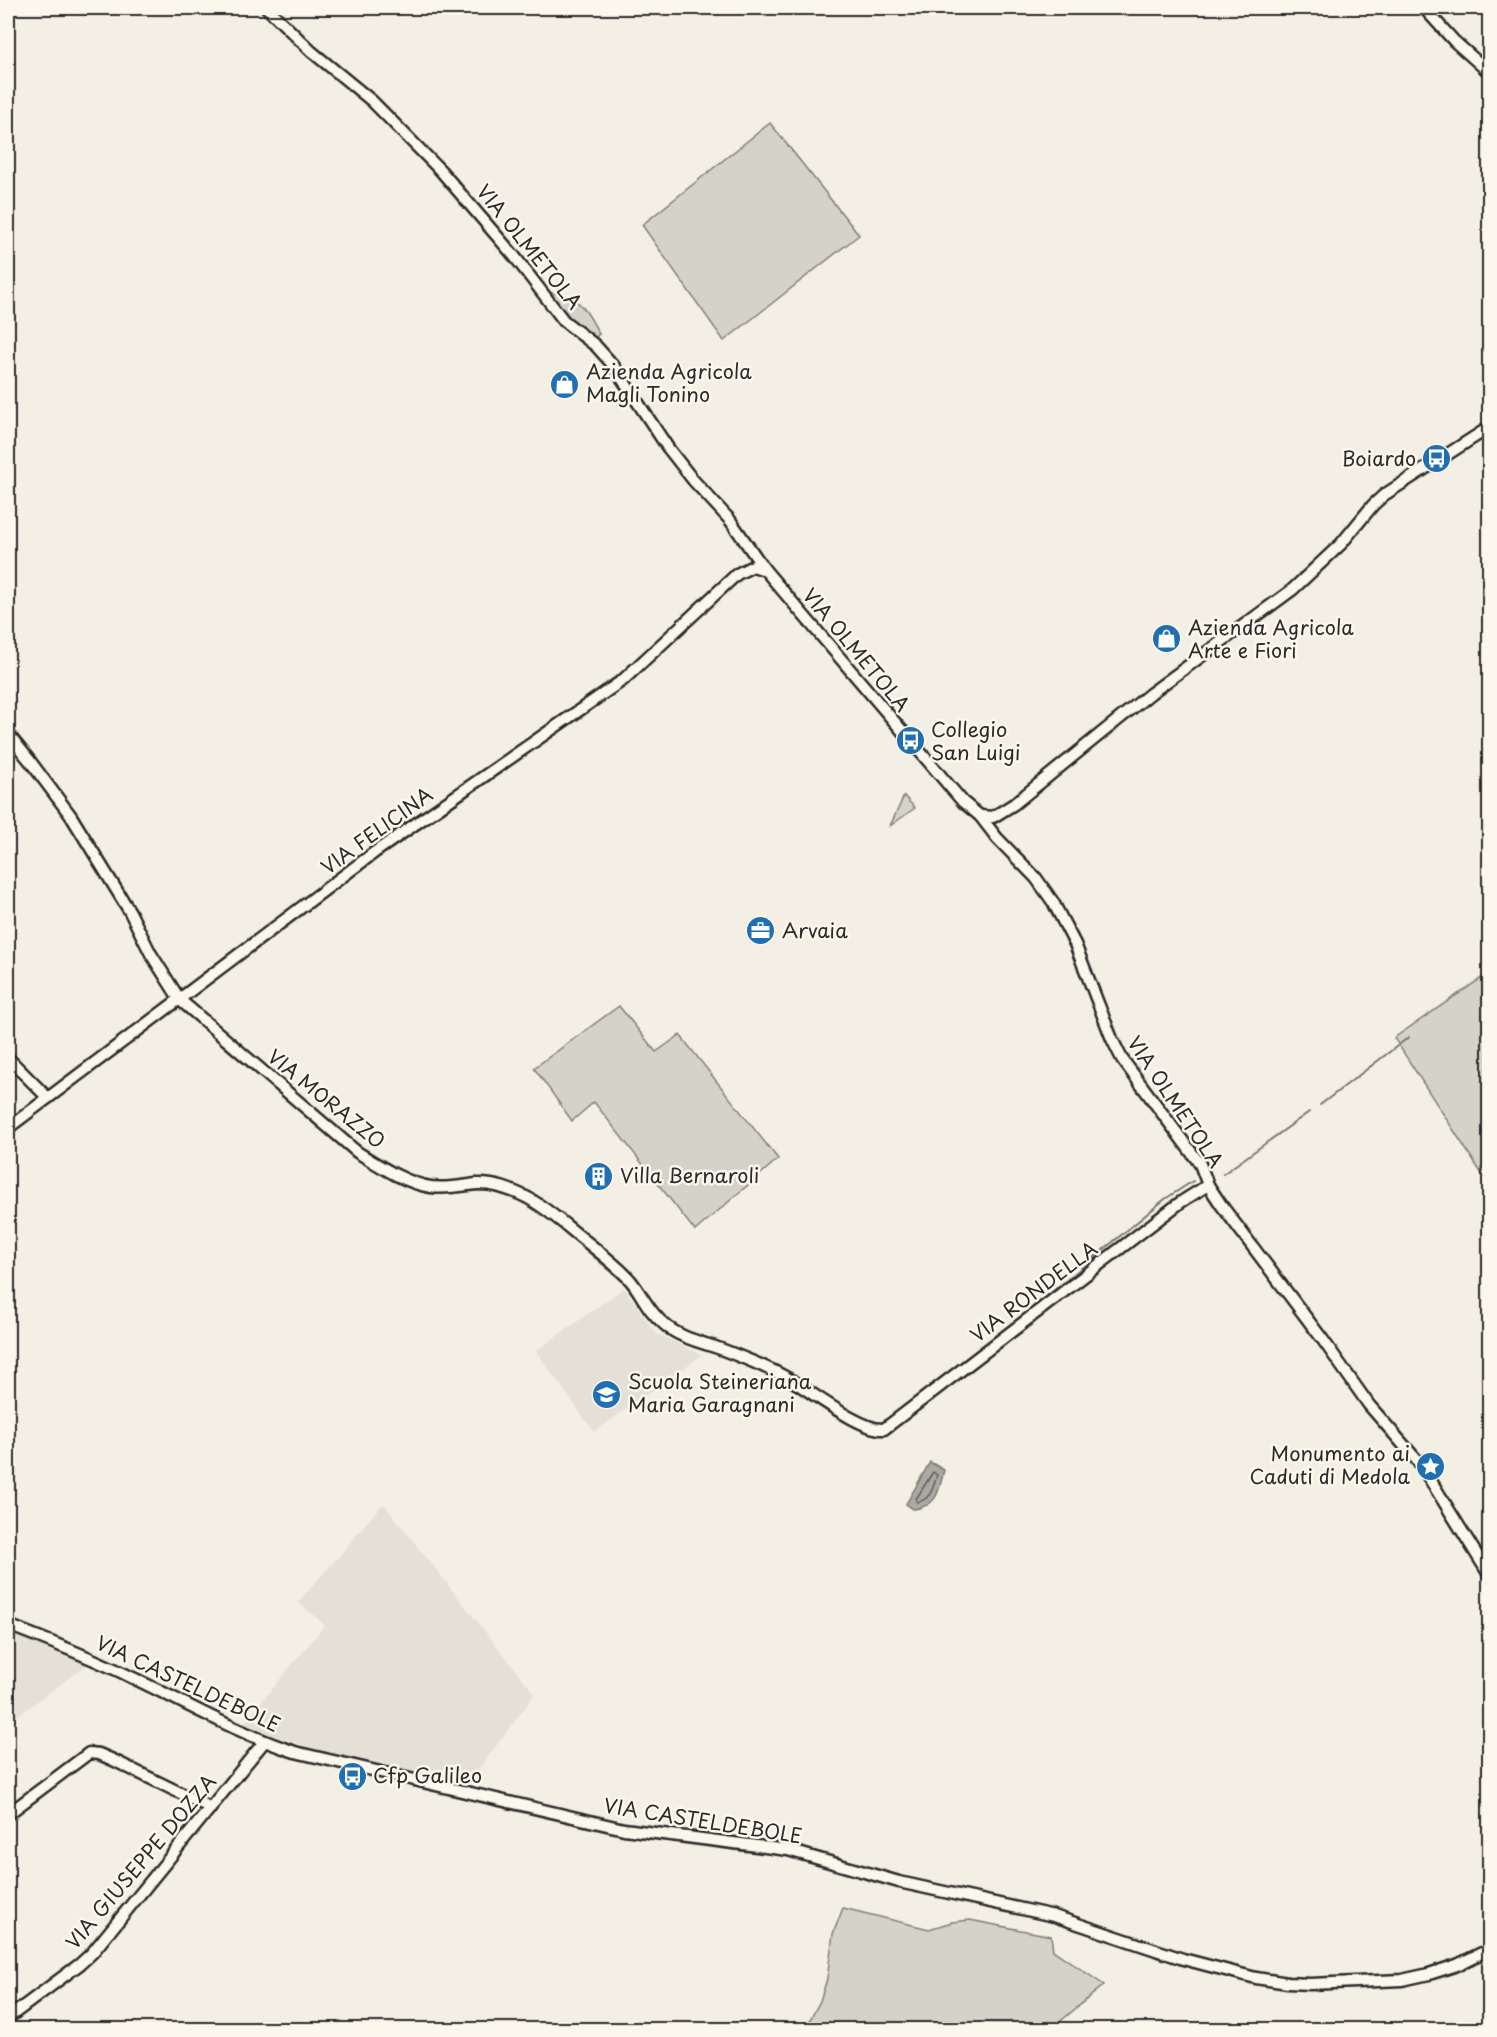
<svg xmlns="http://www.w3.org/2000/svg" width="1497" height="2037" viewBox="0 0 1497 2037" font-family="'Playpen Sans',sans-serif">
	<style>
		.built { fill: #e4e0d6 }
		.green { fill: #d5d2c9; stroke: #807e7a; stroke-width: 1.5 }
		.water { fill: #aca9a2; stroke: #787772; stroke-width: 1.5 }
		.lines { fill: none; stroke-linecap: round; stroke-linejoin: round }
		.shore { stroke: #5f5d5b; stroke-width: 1.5 }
		.stream { stroke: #787772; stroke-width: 2 }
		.minor-casing { stroke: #2b2b2b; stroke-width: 15 }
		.minor { stroke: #fbf7ec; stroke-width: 10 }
		.labels { text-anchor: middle; stroke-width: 5; stroke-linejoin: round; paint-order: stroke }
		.street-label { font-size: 20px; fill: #2b2b2b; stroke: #fbf7ec }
		.poi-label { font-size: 20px; fill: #2b2b2b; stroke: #fbf7ec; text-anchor: start }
	</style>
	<rect width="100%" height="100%" fill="#f3efe4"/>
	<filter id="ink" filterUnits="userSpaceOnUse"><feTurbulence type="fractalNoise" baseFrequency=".0167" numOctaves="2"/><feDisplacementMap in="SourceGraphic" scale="12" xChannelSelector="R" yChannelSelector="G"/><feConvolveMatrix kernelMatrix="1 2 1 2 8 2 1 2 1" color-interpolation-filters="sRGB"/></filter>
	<g filter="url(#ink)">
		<g class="built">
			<polygon points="624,1288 656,1333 702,1355 594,1432 536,1351"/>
			<polygon points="383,1503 535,1694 466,1786 344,1758 259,1731 243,1724 325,1625 298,1602 340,1555"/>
			<polygon points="8,1631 88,1664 8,1723"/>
		</g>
		<g class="green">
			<polygon points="770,123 859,235 724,341 642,225"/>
			<path d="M 545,292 C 578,295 585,306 599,334 L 595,338 L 571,324 Z"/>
			<polygon points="904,796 915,808 890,826"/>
			<polygon points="1489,973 1489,1185 1394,1038"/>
			<polygon points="619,1006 656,1052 680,1035 778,1159 695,1231 594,1102 572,1121 534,1068"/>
			<polygon points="843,1908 929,1929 952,1922 970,1920 1051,1936 1053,1950 1104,1985 1051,2029 805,2029 820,2001 827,1979 833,1934"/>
		</g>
		<path class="water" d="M 930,1462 L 944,1470 C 939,1490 938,1507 913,1509 L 906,1504 Z"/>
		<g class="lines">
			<path class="shore" d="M 933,1472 L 937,1475 C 933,1487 931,1500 917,1502 L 916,1499 Z"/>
			<g class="stream">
				<polyline points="134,934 141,945"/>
				<polyline points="187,1013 322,1130 354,1157 363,1162"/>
				<polyline points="1320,1105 1409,1037"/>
				<polyline points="1223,1174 1309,1112"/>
				<path d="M 411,1187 C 427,1194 441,1194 458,1192"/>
				<polyline points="467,1191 488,1190"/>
				<polyline points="513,1197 531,1206 557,1225 627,1285"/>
				<polyline points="636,1299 653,1320"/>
				<polyline points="1024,1315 1165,1199 1193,1181"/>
				<polyline points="910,1402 953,1370"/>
				<polyline points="836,1403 857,1415"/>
				<polyline points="893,1416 899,1411"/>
			</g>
			<defs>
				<g id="minor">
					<polyline points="267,8 311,51 372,101 441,171 515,257 564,321 596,346 613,365 668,448 693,480 730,520 765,570 963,802 980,816 997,838 1036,878 1053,902 1075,944 1112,1039 1122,1059 1200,1164 1208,1185 1222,1206 1323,1340 1369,1405 1421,1465 1490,1576"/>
					<polyline points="1424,8 1454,41 1490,73"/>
					<path d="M 8,734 L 30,761 L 71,816 L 130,912 L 151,954 L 180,1000 L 357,1152 C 380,1166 405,1183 431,1187 C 447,1189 461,1186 476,1184 C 495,1183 512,1190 528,1198 C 548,1209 565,1225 583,1239 C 599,1252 617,1265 631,1281 C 643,1296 648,1311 664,1324 C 678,1337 700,1342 718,1348 C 742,1357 766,1366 789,1379 C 811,1391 861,1431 884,1429 L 1181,1202 L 1208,1185"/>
					<polyline points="980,816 993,817 1014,804 1151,693 1292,590 1341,544 1373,505 1384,495 1490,427"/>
					<polyline points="8,1058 48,1098"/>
					<polyline points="8,1128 375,852 623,680 737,574 753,566 765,570"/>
					<path d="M 8,1625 C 49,1641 91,1657 131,1677 C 186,1703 237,1733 295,1752 L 624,1829 L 788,1850 L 899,1882 L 1054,1916 L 1183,1959 L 1256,1978 L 1288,1983 L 1310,1984 L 1402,1980 L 1429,1974 L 1457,1965 L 1490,1949"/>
					<polyline points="8,1814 89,1753 99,1754 113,1760 211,1808"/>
					<polyline points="8,2018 80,1964 92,1953 264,1742"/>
				</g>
			</defs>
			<use href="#minor" class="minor-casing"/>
			<use href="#minor" class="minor"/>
		</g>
	</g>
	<defs>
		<symbol id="shop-disc" viewBox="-11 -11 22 22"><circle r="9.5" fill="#1f6fb2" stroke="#fbf7ec"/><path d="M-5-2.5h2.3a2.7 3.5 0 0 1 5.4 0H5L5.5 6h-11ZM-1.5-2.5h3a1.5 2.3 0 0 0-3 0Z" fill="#fff"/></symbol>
		<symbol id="bus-disc" viewBox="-11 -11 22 22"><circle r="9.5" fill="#1f6fb2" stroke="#fbf7ec"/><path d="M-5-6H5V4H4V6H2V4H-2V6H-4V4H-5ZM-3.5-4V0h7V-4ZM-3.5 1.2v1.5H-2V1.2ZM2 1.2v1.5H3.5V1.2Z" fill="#fff"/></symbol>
		<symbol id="office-disc" viewBox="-11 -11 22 22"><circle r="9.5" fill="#1f6fb2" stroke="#fbf7ec"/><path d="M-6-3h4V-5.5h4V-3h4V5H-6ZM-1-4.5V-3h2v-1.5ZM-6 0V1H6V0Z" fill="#fff"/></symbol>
		<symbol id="building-disc" viewBox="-11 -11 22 22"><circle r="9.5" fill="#1f6fb2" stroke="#fbf7ec"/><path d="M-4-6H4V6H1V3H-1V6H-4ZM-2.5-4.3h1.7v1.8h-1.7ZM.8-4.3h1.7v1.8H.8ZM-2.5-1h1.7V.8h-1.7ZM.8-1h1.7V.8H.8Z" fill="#fff"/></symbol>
		<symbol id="school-disc" viewBox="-11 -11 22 22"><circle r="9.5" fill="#1f6fb2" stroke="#fbf7ec"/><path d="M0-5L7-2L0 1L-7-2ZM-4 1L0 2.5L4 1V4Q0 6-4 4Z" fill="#fff"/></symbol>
		<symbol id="sight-disc" viewBox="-11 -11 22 22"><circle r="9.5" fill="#1f6fb2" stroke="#fbf7ec"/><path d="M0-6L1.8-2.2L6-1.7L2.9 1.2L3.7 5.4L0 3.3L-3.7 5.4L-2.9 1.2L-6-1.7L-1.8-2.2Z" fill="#fff"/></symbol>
	</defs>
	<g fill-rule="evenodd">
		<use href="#shop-disc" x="548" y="368" width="33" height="33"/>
		<use href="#bus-disc" x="1420" y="442" width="33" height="33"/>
		<use href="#shop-disc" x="1150" y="622" width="33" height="33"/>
		<use href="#bus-disc" x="894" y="724" width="33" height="33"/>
		<use href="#office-disc" x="744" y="914" width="33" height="33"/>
		<use href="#building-disc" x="582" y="1160" width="33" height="33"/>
		<use href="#school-disc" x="590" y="1378" width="33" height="33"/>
		<use href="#sight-disc" x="1414" y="1450" width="33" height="33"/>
		<use href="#bus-disc" x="336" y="1760" width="33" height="33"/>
	</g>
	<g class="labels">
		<g class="street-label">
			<text transform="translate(529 247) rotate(51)" y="7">VIA OLMETOLA</text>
			<text transform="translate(856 650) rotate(50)" y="7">VIA OLMETOLA</text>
			<text transform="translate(377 831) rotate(-36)" y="7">VIA FELICINA</text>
			<text transform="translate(326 1099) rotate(39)" y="7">VIA MORAZZO</text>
			<text transform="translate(1175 1102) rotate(56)" y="7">VIA OLMETOLA</text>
			<text transform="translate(1034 1292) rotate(-37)" y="7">VIA RONDELLA</text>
			<text transform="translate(188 1684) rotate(25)" y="7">VIA CASTELDEBOLE</text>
			<text transform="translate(703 1821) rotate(9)" y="7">VIA CASTELDEBOLE</text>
			<text transform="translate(141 1862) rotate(-50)" y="7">VIA GIUSEPPE DOZZA</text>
		</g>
		<g class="poi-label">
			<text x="586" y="379">Azienda Agricola<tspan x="586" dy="23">Magli Tonino</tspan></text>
			<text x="1416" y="466" text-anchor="end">Boiardo</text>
			<text x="1188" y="635">Azienda Agricola<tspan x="1188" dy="23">Arte e Fiori</tspan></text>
			<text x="931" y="737">Collegio<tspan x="931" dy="23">San Luigi</tspan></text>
			<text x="782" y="938">Arvaia</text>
			<text x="620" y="1183">Villa Bernaroli</text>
			<text x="628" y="1389">Scuola Steineriana<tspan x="628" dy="23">Maria Garagnani</tspan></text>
			<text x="1410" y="1461" text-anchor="end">Monumento ai<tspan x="1410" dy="23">Caduti di Medola</tspan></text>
			<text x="373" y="1783">Cfp Galileo</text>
		</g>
	</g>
	<rect width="1497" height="2037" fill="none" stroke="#fbf7ec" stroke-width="30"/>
	<rect x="15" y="15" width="1467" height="2007" fill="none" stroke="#2b2b2b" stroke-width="2" filter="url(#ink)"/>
</svg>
